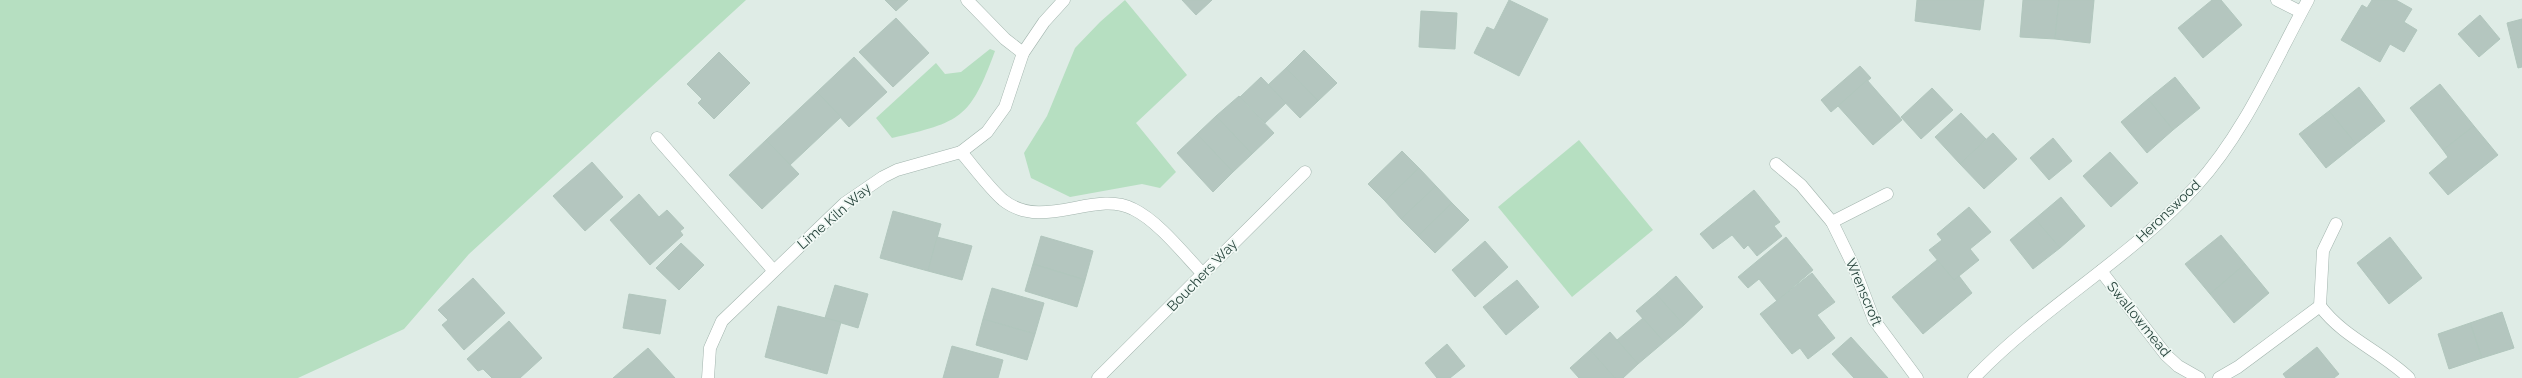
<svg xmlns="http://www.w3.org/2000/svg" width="2522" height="378" viewBox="0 0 2522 378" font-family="Raleway,sans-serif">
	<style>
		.green { fill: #b6dfc1 }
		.building { fill: #b4c6bf; stroke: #b1c6bd }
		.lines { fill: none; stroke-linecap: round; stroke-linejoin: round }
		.service-casing { stroke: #a2b4ad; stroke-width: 13 }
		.minor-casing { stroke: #a2b4ad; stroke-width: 13 }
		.service { stroke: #fff; stroke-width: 12 }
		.minor { stroke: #fff; stroke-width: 12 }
		.labels { text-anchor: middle; stroke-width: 3.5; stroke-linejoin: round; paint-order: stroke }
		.street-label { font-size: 14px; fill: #1f3d35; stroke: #f0f8f4 }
	</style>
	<rect width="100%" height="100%" fill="#dfece6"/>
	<g class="green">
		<polygon points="0,0 746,0 469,254 404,329 298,378 0,378"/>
		<polygon points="1125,0 1187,75 1136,123 1176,172 1160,188 1142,184 1070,197 1031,178 1024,153 1047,116 1075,48 1100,22"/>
		<path d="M 990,49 L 995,51 C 970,119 961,122 892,138 L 876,118 L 936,63 L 945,74 L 961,72 Z"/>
		<polygon points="1579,140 1653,230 1572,297 1498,207"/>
	</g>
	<g class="building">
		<polygon points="885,0 908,0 896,11"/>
		<polygon points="1182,0 1212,0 1196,15"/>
		<polygon points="1509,0 1548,19 1519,76 1474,53 1487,27 1494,30"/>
		<polygon points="1917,0 1984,0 1980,30 1915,21"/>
		<polygon points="2023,0 2059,0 2055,39 2020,37"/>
		<polygon points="2059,0 2094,0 2090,43 2055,39"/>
		<polygon points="2212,0 2221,0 2242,25 2203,58 2178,28"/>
		<polygon points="2372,0 2396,0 2412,9 2404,22 2417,30 2404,52 2390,44 2380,62 2341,40 2362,5 2367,8"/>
		<polygon points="1421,11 1457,13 1455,49 1419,47"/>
		<polygon points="2480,15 2500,39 2479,57 2458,34"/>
		<polygon points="896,18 929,53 893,87 859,52"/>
		<polygon points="2522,19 2522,67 2518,68 2507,23"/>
		<polygon points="1304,50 1337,83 1318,101 1286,68"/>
		<polygon points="719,52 750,83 714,119 698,103 702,99 687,84"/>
		<polygon points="854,57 887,92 849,127 817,92"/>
		<polygon points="1860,66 1871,78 1831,112 1821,100"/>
		<polygon points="1286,68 1318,101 1300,118 1268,85"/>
		<polygon points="1261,77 1286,103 1265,123 1240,97"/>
		<polygon points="2175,77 2200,108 2173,130 2148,99"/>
		<polygon points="1867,80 1902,120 1873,145 1838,106"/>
		<polygon points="2440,84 2474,126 2443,150 2410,108"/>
		<polygon points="2359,87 2385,121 2356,144 2329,111"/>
		<polygon points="1932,88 1953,110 1921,139 1901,117"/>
		<polygon points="817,92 841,117 790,165 766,140"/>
		<polygon points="1239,96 1274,133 1252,154 1216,116"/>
		<polygon points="2148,99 2173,130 2147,153 2121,122"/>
		<polygon points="2329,111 2356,144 2326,168 2299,134"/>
		<polygon points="1961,113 1986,139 1960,164 1935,137"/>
		<polygon points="1216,116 1252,154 1233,172 1197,134"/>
		<polygon points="2474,126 2498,155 2448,195 2429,173 2448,157 2443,150"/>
		<polygon points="1993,133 2017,159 1984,189 1960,164"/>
		<polygon points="1197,134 1233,172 1213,192 1177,153"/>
		<polygon points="2053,138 2072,161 2049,180 2030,158"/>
		<polygon points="766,140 799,174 762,209 729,175"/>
		<polygon points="1402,151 1419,168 1385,201 1368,184"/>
		<polygon points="2110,152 2138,183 2111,207 2083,176"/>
		<polygon points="592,162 623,197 585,231 553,196"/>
		<polygon points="1419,168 1436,186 1401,219 1385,201"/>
		<polygon points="1436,186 1452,203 1418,236 1401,219"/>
		<polygon points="1754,190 1780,222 1774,226 1782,236 1757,256 1748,245 1744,249 1732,235 1713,249 1700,234"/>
		<polygon points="639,194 659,217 667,210 684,228 680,231 683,235 650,265 610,220"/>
		<polygon points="2061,197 2085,226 2060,248 2035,219"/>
		<polygon points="1452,203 1469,220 1435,253 1418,236"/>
		<polygon points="1969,207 1991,232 1970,249 1979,260 1954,280 1929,250 1942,240 1937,234"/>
		<polygon points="893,211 941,224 928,271 880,258"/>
		<polygon points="2035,219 2060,248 2033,269 2010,240"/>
		<polygon points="2221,235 2245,264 2210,294 2185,264"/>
		<polygon points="1041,236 1093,251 1085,280 1033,264"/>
		<polygon points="937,237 972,246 962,280 928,271"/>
		<polygon points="1786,237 1813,270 1777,301 1759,279 1748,288 1738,277"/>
		<polygon points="2390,237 2422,278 2389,304 2357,263"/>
		<polygon points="1485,241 1508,267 1475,297 1452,270"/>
		<polygon points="681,243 704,265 679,290 656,268"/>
		<polygon points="1937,260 1954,280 1959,276 1972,293 1923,334 1892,297"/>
		<polygon points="1033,264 1085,280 1077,307 1025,291"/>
		<polygon points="2245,264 2269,293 2234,323 2210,294"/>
		<polygon points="1812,273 1835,302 1817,315 1835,338 1808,359 1800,348 1792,354 1760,314"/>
		<polygon points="1676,276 1703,307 1684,325 1656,294"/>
		<polygon points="473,278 505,313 464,350 442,325 448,320 438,310"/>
		<polygon points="1517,280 1539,307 1506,335 1483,307"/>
		<polygon points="835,285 868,294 858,328 825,318"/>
		<polygon points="992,288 1044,303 1035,334 983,319"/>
		<polygon points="629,294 666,300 660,334 623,328"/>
		<polygon points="1656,294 1684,325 1664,342 1636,311"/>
		<polygon points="778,306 841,322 827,374 765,357"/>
		<polygon points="2502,312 2514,348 2482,358 2470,323"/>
		<polygon points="1643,318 1664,342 1638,364 1617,340"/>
		<polygon points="983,319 1035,334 1027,360 976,345"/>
		<polygon points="509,321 542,358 520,378 492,378 483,369 478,371 467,359"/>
		<polygon points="2470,323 2482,358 2449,369 2438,334"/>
		<polygon points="1610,332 1638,364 1623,378 1615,378 1590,350"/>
		<polygon points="1851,337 1888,378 1854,378 1832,354"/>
		<polygon points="1447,344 1465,366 1450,378 1437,378 1425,363"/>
		<polygon points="952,346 1003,360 998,378 943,378"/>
		<polygon points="2317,347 2339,374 2334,378 2286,378 2283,374"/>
		<polygon points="648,348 675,378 613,378"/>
		<polygon points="1590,350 1615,378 1579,378 1570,368"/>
	</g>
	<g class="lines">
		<defs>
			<g id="service">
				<polyline points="967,0 1005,39 1023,53"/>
				<path d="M 961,152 C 973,166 990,189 1003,200 C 1043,232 1095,189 1133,209 C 1158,221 1183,253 1202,273"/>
			</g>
			<g id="minor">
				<polyline points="2277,0 2301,12"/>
				<polyline points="657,138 773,270"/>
				<polyline points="1776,164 1801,185 1832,222"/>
				<polyline points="1887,194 1832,222 1853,265 1874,320 1917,378"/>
				<polyline points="2101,271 2166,355 2178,366 2199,378"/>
				<polyline points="2320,306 2323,251 2336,224"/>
				<polyline points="708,378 710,348 722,321 845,203 883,177 897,170 961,152 987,132 1005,107 1023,53 1044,22 1064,0"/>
				<polyline points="1098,378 1305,172"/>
				<path d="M 1974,378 C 2042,307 2130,259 2196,186 C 2245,132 2273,64 2308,0"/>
				<path d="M 2219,378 L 2238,367 L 2320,306 C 2344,338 2381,351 2409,378"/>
			</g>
		</defs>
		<use href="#service" class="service-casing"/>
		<use href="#minor" class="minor-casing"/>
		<use href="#service" class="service"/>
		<use href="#minor" class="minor"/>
	</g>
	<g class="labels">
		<g class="street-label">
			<text transform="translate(2168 211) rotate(-44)" y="5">Heronswood</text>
			<text transform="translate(834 216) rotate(-41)" y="5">Lime Kiln Way</text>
			<text transform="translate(1202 275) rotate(-46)" y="5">Bouchers Way</text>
			<text transform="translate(1864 292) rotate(67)" y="5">Wrenscroft</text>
			<text transform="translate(2139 319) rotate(51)" y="5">Swallowmead</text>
		</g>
	</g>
</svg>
